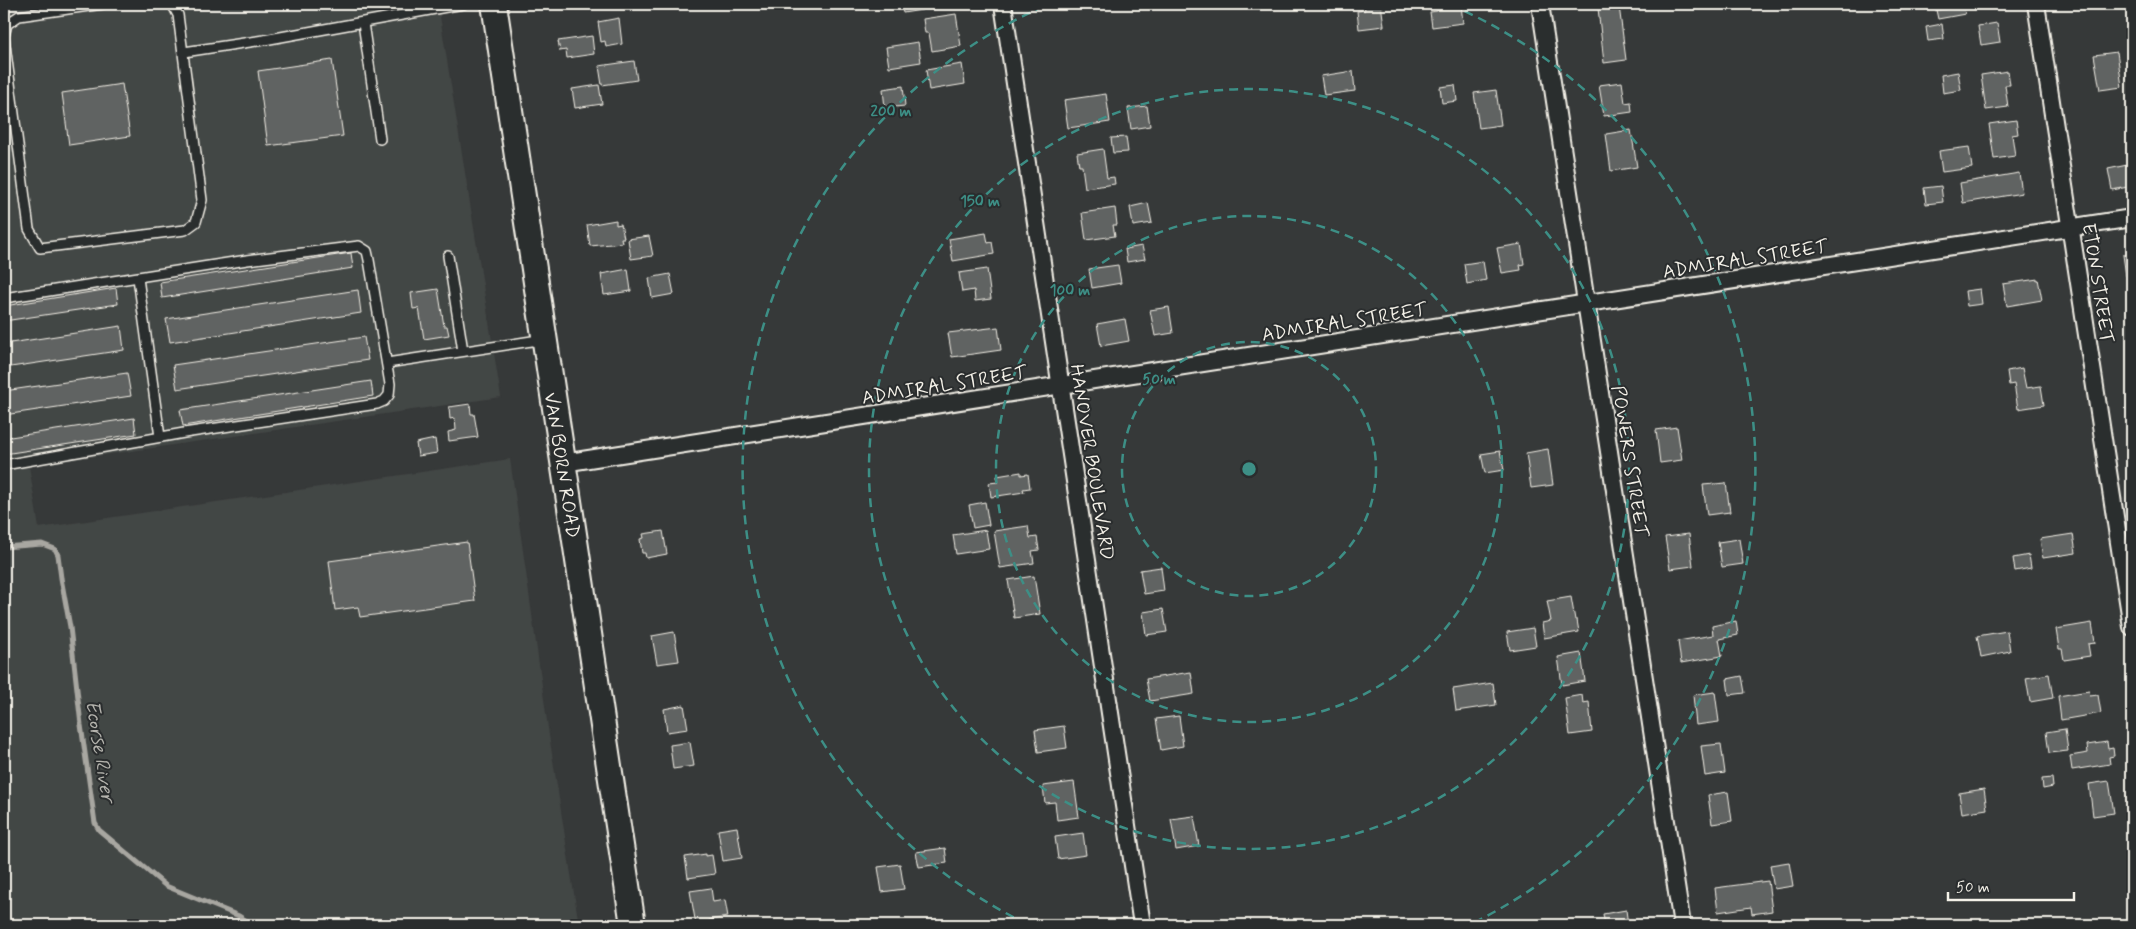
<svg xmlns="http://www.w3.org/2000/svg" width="2136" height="929" viewBox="0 0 2136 929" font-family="Mynerve,sans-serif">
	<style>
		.built { fill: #434645 }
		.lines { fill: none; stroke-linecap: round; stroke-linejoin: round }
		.stream { stroke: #a8a7a1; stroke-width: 5 }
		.building { fill: #616362; stroke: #f4f1e8 }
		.service-casing { stroke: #f4f1e8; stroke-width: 12 }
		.minor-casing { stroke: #f4f1e8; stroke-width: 20 }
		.secondary-casing { stroke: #f4f1e8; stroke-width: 28 }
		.service { stroke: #2a2d2e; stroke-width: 9 }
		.minor { stroke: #2a2d2e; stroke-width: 16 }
		.secondary { stroke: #2a2d2e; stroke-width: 24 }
		.ring { fill: none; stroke: #3d8f86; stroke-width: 2.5; stroke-dasharray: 9 6 }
		.labels { text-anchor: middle; stroke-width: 4; stroke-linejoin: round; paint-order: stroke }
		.street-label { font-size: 19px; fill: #f4f1e8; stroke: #2a2d2e }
		.water-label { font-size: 20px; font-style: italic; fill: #b4b3ad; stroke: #2a2d2e }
		.centre { fill: #3d8f86; stroke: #2a2d2e; stroke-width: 2.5 }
		.ring-label { font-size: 15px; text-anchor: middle; font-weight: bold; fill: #3d8f86; stroke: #2a2d2e; stroke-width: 4; stroke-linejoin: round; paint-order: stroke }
	</style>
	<rect width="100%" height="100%" fill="#363939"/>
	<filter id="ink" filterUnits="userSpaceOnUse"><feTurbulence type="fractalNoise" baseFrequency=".02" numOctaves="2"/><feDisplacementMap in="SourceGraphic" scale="10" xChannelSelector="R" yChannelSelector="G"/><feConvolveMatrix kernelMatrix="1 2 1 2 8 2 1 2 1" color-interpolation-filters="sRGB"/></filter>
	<g filter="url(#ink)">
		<polygon class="built" points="4,4 438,4 501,397 29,466 39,528 510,459 549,735 579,925 4,925"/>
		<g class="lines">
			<polyline class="stream" points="4,547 42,544 55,549 58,555 61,578 70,627 81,725 95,823 99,830 166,886 239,916 253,925"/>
		</g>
		<g class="building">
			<polygon points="901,4 921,4 922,10 903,13"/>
			<polygon points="1364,4 1381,4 1384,26 1359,29 1357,11 1365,10"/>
			<polygon points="1946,4 1982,4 1964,7 1965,14 1938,19 1936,10 1947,9"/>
			<polygon points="1461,5 1463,23 1432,27 1430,12 1437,11 1437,8"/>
			<polygon points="1619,6 1626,60 1604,63 1598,8"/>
			<polygon points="956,14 961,46 932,51 929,33 925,33 923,19"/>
			<polygon points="619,18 622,44 606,47 605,41 601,42 598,22"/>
			<polygon points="1997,23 2000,42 1981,45 1978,26"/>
			<polygon points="1942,24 1944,39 1928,41 1926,27"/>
			<polygon points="592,36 594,54 567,58 566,50 560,51 558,41"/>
			<polygon points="918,42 921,62 889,67 886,47"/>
			<polygon points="2117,52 2122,87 2100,90 2094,55"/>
			<polygon points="332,60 343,136 268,146 258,71"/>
			<polygon points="634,61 637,80 602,85 599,66"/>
			<polygon points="962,64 965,84 929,90 926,70"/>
			<polygon points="1353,71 1355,91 1324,95 1321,76"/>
			<polygon points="2008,71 2010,85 2005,85 2008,107 1986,110 1981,75"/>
			<polygon points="1958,72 1961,90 1943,93 1941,75"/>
			<polygon points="1622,82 1625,103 1631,102 1632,112 1604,116 1599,85"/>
			<polygon points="122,84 130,136 69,145 62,93"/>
			<polygon points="599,85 602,104 575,108 572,89"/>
			<polygon points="1455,85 1457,101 1442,103 1440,87"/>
			<polygon points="903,86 905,106 885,108 883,89"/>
			<polygon points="1496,90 1501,125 1479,128 1474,93"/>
			<polygon points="1106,94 1110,122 1068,128 1064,100"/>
			<polygon points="1147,106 1150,126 1131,129 1128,108"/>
			<polygon points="2016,120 2018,134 2012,135 2015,156 1994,159 1989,124"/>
			<polygon points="1631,130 1637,167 1611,171 1606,134"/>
			<polygon points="1126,137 1128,152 1113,153 1111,138"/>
			<polygon points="1969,147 1972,168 1942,172 1939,151"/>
			<polygon points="1103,149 1107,178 1114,177 1115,184 1085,188 1082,166 1079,166 1077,153"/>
			<polygon points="2132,164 2132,190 2128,191 2128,187 2112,190 2108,169"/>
			<polygon points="2019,173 2022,193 1963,203 1960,183"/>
			<polygon points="1941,186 1943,202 1926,204 1924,188"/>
			<polygon points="1148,203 1152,223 1133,226 1130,207"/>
			<polygon points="1115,208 1117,225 1113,225 1115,236 1086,240 1082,213"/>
			<polygon points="616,220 616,225 621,224 624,238 621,238 622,243 590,246 587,225"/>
			<polygon points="986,233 988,243 992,242 994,254 953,261 949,239"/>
			<polygon points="649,236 653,256 631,259 628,239"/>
			<polygon points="1521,244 1524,264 1520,265 1521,270 1502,273 1497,248"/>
			<polygon points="1142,246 1145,259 1127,262 1125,249"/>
			<polygon points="351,253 353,268 162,298 160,282"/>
			<polygon points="2132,254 2132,275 2126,276 2123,255"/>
			<polygon points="1483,261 1486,280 1467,284 1464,264"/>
			<polygon points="1118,265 1121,283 1092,288 1089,269"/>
			<polygon points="628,269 631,291 604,295 601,274"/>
			<polygon points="987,269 991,299 975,301 974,290 962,292 959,273"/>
			<polygon points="670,274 674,294 652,298 649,278"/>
			<polygon points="2038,279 2042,300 2007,306 2003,284"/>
			<polygon points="116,288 118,304 4,321 4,306"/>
			<polygon points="438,289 444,326 447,326 449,335 424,339 419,308 413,309 411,293"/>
			<polygon points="1980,289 1982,304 1967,306 1965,291"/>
			<polygon points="358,290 361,313 170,342 166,319"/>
			<polygon points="1169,307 1173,333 1155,336 1150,310"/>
			<polygon points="1125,319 1129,341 1101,346 1097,324"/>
			<polygon points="121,326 124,350 4,368 4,344"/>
			<polygon points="998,327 1001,350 952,357 948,333"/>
			<polygon points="364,337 368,360 177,389 173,365"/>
			<polygon points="2022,368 2026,388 2041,386 2044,405 2018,409 2014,384 2009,385 2007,371"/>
			<polygon points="127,373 131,396 4,415 4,391"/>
			<polygon points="371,381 373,396 183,426 180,410"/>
			<polygon points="470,404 471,414 474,414 478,437 449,441 448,432 456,430 455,418 450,419 449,407"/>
			<polygon points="134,418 136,434 4,454 4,438"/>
			<polygon points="1677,427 1682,460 1660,463 1656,430"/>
			<polygon points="435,439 437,453 418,456 416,443"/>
			<polygon points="1548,449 1553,485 1531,488 1526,453"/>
			<polygon points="1500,451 1504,470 1485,473 1481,454"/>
			<polygon points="1021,472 1021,475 1028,474 1030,488 1023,489 1024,492 991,497 989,483 998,482 997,476"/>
			<polygon points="1726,483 1730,512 1707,515 1703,485"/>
			<polygon points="985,502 989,525 973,528 969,505"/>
			<polygon points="1028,526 1030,538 1037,537 1039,550 1032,551 1034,563 1000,568 994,531"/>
			<polygon points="986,530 989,549 956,554 953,535"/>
			<polygon points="663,531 667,554 646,558 645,553 642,553 640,539 644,538 643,534"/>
			<polygon points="1689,534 1693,566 1670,569 1665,537"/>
			<polygon points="2073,534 2076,553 2043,558 2040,539"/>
			<polygon points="1739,539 1743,564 1722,567 1718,542"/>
			<polygon points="467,542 475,601 360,617 358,607 335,610 329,561"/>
			<polygon points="2029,555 2031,568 2015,571 2013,558"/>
			<polygon points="1161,567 1164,591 1144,594 1140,570"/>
			<polygon points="1034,576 1040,614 1014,618 1008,580"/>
			<polygon points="1571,597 1575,620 1577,620 1579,632 1544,638 1542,623 1551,621 1547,601"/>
			<polygon points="1163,609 1167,632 1146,635 1143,612"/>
			<polygon points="1736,621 1738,635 1719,639 1722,656 1681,663 1678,641 1713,635 1712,626"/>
			<polygon points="2092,623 2095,643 2088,644 2090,656 2064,660 2062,649 2059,649 2056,629"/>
			<polygon points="1533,628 1536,646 1510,650 1507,632"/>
			<polygon points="2007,631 2010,651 1981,657 1977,636"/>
			<polygon points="674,632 679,661 657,664 652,636"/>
			<polygon points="1581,653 1585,681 1562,685 1558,657"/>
			<polygon points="1191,672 1194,694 1150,701 1146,679"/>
			<polygon points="2049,674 2053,698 2030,702 2026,678"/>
			<polygon points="1742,676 1745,693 1729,695 1727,679"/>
			<polygon points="1493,683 1496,705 1456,711 1453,689"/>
			<polygon points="2089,691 2090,696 2098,695 2101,713 2061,720 2058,696"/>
			<polygon points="1715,692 1719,722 1696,725 1693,695"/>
			<polygon points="1582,695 1583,703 1589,702 1592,732 1570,735 1565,698"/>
			<polygon points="684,705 688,729 667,732 664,709"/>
			<polygon points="1179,716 1183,746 1161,750 1156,719"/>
			<polygon points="1064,726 1067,748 1038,752 1035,730"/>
			<polygon points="2065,729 2068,751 2049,753 2046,732"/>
			<polygon points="690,742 694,766 673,769 670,745"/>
			<polygon points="2107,742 2108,749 2113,748 2114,756 2109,757 2110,764 2072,770 2070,756 2088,753 2087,745"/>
			<polygon points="1721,744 1725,773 1705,776 1701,746"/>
			<polygon points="2052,778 2053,787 2043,789 2042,779"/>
			<polygon points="2109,781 2114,813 2093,816 2089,784"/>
			<polygon points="1074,782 1079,817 1057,820 1055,802 1045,803 1043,786"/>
			<polygon points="1984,789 1987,809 1962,813 1959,793"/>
			<polygon points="1728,792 1732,821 1712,824 1708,795"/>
			<polygon points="1194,816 1199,846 1176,850 1171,819"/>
			<polygon points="737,827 742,858 723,861 718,830"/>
			<polygon points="1083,833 1086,855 1058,859 1055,837"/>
			<polygon points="945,848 947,863 919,867 916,852"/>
			<polygon points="706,854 706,856 712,855 715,874 688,878 685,857"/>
			<polygon points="1789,862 1793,886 1774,889 1770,865"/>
			<polygon points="900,864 904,889 882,892 878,867"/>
			<polygon points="1768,881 1772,911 1752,914 1751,907 1718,912 1715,888"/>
			<polygon points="711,888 713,902 725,900 728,917 709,920 709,925 696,925 690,891"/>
			<polygon points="1626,910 1628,925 1605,925 1603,914"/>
		</g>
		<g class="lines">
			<defs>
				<g id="service">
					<polyline points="363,23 380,139"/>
					<polyline points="4,36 7,24 19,16 103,4"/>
					<polyline points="4,37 29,229 40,248 185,230 196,222 202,200 178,15 172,4"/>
					<polyline points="184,52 264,40 463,4"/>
					<polyline points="448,256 463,351"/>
					<polyline points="138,278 160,437"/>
					<polyline points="4,298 247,260 359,246 367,251 369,260 390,384 389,395 384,401 377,404 184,433 4,465"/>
					<polyline points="387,363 545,339"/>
				</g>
				<g id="minor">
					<polyline points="1003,4 1142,925"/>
					<polyline points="1540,4 1682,925"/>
					<polyline points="2036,4 2132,627"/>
					<polyline points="563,463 2132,218"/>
				</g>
				<polyline id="secondary" points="494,4 633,925"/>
			</defs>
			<use href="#service" class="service-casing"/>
			<use href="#minor" class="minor-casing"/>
			<use href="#secondary" class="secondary-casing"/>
			<use href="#service" class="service"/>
			<use href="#minor" class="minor"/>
			<use href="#secondary" class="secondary"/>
		</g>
	</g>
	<g class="ring">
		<circle cx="1249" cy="469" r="127"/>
		<circle cx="1249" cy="469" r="253"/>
		<circle cx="1249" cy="469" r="380"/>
		<path d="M1027 924A506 506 0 0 1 1047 5M1451 5A506 506 0 0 1 1471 924"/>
	</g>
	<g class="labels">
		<g class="street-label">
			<text transform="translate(1745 258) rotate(-9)" y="7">ADMIRAL STREET</text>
			<text transform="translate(2099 283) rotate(81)" y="7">ETON STREET</text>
			<text transform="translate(1344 321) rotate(-9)" y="7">ADMIRAL STREET</text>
			<text transform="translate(944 384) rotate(-9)" y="7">ADMIRAL STREET</text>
			<text transform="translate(1631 461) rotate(81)" y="7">POWERS STREET</text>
			<text transform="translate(1093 462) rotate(81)" y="7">HANOVER BOULEVARD</text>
			<text transform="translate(563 465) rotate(81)" y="7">VAN BORN ROAD</text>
		</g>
		<g class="water-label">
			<text transform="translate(101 751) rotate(81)" y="7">Ecorse River</text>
		</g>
	</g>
	<circle cx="1249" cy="469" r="8" class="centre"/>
	<g class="ring-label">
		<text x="891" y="116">200 m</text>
		<text x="980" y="206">150 m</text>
		<text x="1070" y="295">100 m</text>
		<text x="1159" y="384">50 m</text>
	</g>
	<rect width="2136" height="929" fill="none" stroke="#2a2d2e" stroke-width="20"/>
	<rect x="10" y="10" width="2116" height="909" fill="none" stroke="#f4f1e8" stroke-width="2" filter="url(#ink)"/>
	<path d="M1948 892v8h126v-8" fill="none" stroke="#f4f1e8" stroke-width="2.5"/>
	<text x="1956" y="892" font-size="15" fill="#f4f1e8" stroke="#2a2d2e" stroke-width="4" paint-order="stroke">50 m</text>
</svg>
